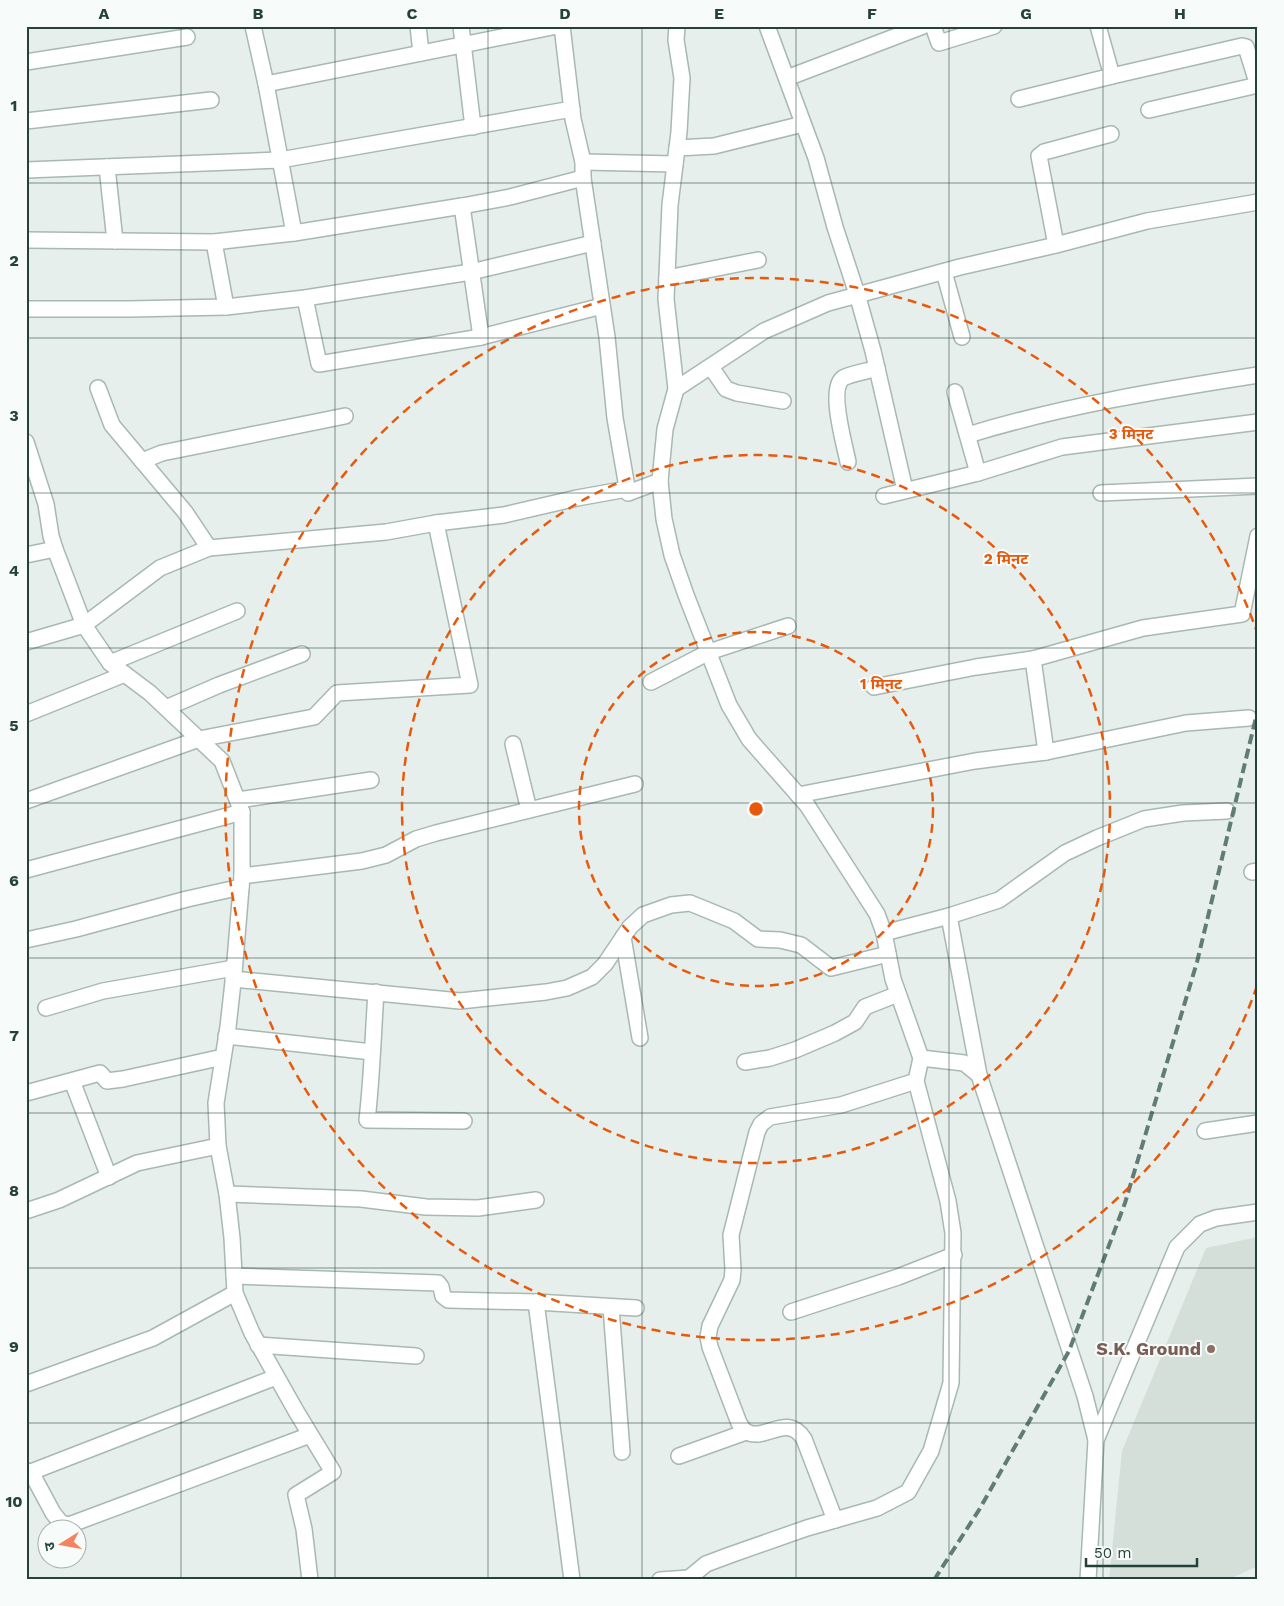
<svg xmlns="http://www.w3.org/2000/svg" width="1284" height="1606" viewBox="0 0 1284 1606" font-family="'Work Sans','Noto Sans Devanagari',sans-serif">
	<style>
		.built { fill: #d4dfda }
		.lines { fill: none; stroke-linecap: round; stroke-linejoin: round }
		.minor-casing { stroke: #a8b8b2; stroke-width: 18 }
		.minor { stroke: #fff; stroke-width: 15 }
		.rail { stroke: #5f7d75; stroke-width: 4; stroke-dasharray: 10 5; stroke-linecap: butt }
		.grid { fill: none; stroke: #24423a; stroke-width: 1; stroke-opacity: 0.55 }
		.ring { fill: none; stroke: #e8590c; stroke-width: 2.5; stroke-dasharray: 9 6 }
		.education-dot { fill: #8d6e63; stroke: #f7fbf9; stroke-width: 2 }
		.labels { text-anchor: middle; stroke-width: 4; stroke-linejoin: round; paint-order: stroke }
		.education-label { font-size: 18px; font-weight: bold; fill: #785e54; stroke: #f7fbf9; text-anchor: end }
		.centre { fill: #e8590c; stroke: #f7fbf9; stroke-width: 2.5 }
		.ring-label { font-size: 15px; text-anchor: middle; font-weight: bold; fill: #e8590c; stroke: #f7fbf9; stroke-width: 4; stroke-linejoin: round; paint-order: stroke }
		.neatline { fill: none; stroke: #24423a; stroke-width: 2 }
		.grid-label { font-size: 16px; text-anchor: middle; font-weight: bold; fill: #24423a }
	</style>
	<rect width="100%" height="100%" fill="#e6efeb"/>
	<polygon class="built" points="1258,1237 1258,1566 1227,1580 1109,1580 1122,1451 1206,1248"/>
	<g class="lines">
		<defs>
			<g id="minor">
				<polyline points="253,26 266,84 294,233"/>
				<polyline points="418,26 421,53"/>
				<polyline points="461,26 473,127"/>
				<polyline points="562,26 573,119 583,162 583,178 607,337 615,418 628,493 660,481"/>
				<polyline points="677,26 676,40 682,78 679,132 670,205 666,299 676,389 665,429 660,481 664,519 672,555 686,595 729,705 749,739 807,805 877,914 884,933 893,979 921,1058 964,1063 979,1075 1085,1396 1096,1440 1088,1580"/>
				<polyline points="767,26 816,158 835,227 857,294 873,351 905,490"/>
				<polyline points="933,26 939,43 994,26"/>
				<polyline points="1098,26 1112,76 1242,46 1246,47 1255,76 1258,81"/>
				<polyline points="26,62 187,37"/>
				<polyline points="787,78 923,26"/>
				<polyline points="266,84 557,26"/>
				<polyline points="1019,99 1112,76"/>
				<polyline points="1149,110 1258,85"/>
				<polyline points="26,121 211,100"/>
				<polyline points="677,148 714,146 803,124"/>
				<polyline points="583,162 675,164"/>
				<polyline points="107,167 115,241"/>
				<polyline points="26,170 280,160 572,109"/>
				<polyline points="462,206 481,337"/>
				<polyline points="26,240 214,242 294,233 462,206 510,197 583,178"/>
				<polyline points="214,242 226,307"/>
				<polyline points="1056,245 1039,156 1044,152 1111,134"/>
				<polyline points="944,272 962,337"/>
				<polyline points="667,278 758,260"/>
				<polyline points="305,298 319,364 481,337 602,306"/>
				<polyline points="26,309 129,309 226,307 305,298 471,272 593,243"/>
				<polyline points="711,367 726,389 737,393 783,401"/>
				<polyline points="98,388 112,425 185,512 209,548"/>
				<polyline points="676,389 764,331 828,303 960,267 1056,245 1147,221 1258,202"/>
				<polyline points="955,392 978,473"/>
				<path d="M 968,435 C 1062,406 1161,390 1258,375"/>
				<polyline points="26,442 46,504 51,536 55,549 84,625 110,663 150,693 222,761 242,812 242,876 234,973 228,1027 216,1103 218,1146 227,1194 232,1238 235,1293 252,1333 296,1411 333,1472 296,1495 304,1529 310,1580"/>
				<polyline points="142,461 162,453 345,416"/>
				<path d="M 848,462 C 845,446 828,389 843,378 C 850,374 868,371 877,368"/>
				<polyline points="1101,493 1258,486"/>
				<polyline points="884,496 978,473 1062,447 1258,422"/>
				<polyline points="26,555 55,549"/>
				<polyline points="26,642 84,625 160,568 209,548 386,532 436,523 504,515 577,498 627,489"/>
				<polyline points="1033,659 1046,752"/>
				<polyline points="110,663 237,611"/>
				<polyline points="651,682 709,652 788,626"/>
				<polyline points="874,687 976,667 1033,659 1143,628 1242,614 1258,536"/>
				<polyline points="166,708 219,685 302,654"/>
				<polyline points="26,714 125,674"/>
				<polyline points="513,744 529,810"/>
				<polyline points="798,795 975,761 1046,752 1186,723 1249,718"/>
				<polyline points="238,800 371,780"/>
				<polyline points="26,801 199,739 314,717 337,693 470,685 436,523"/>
				<polyline points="26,870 242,812"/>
				<polyline points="1252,872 1258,871"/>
				<polyline points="242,876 362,861 386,855 416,839 436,833 635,784"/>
				<polyline points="949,916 979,1075"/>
				<polyline points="884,933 949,916 999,900 1065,853 1097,838 1144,819 1183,813 1227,811"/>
				<polyline points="623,937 640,1038"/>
				<polyline points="26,940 76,929 187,899 241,887"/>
				<polyline points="233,979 460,1001 546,992 567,988 592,977 605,964 630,927 643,915 671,905 690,903 734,921 758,939 780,940 801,945 831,968 888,954"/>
				<path d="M 376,992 C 373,1035 372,1078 367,1120 L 464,1121"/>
				<polyline points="46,1008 103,991 234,968"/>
				<polyline points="226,1036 372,1052"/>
				<polyline points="745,1062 770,1058 795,1050 835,1033 855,1022 865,1007 898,994"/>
				<polyline points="72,1081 109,1177"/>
				<polyline points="26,1093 100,1073 107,1081 123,1079 223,1057"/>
				<polyline points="1205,1131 1258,1123"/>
				<polyline points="227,1194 361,1199 426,1207 478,1208 536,1200"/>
				<polyline points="26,1211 59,1200 137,1163 218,1146"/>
				<polyline points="234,1276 438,1283 441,1287 443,1296 448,1300 536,1302 636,1308"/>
				<polyline points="536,1302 572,1580"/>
				<polyline points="611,1307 622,1452"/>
				<polyline points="791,1312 898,1277 954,1255"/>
				<polyline points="258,1345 416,1356"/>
				<polyline points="26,1384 153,1338 235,1293"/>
				<polyline points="1096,1440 1177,1247 1200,1224 1216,1218 1258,1212"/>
				<polyline points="679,1456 746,1432"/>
				<polyline points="26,1471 31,1472 53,1513 61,1523 69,1525 310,1435"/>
				<polyline points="31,1472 276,1377"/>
				<path d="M 835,1520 L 804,1439 C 787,1412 765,1442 747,1432 C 744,1431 741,1426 739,1423 L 710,1347 L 708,1337 L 710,1326 L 732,1280 L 733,1270 L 731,1235 L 757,1132 L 761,1124 L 770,1117 L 841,1105 L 916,1081"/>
				<polyline points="660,1580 689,1578"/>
				<polyline points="690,1580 689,1578 706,1564 730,1555 807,1528 877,1508 908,1492 931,1451 951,1383 953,1233 948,1201 916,1081 921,1058"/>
			</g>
		</defs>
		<use href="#minor" class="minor-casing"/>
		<use href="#minor" class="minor"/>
		<polyline class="rail" points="934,1580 979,1510 1069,1351 1125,1203 1197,962 1258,709"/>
	</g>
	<path class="grid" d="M 181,26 L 181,1580M 335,26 L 335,1580M 488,26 L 488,1580M 642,26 L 642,1580M 796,26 L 796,1580M 949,26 L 949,1580M 1103,26 L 1103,1580M 26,183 L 1258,183M 26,338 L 1258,338M 26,493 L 1258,493M 26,648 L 1258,648M 26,803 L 1258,803M 26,958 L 1258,958M 26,1113 L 1258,1113M 26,1268 L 1258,1268M 26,1423 L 1258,1423"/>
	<g class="ring">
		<circle cx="756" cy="809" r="177"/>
		<circle cx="756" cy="809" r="354"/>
		<path d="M1257 986A531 531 0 1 1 1257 632"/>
	</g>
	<circle class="education-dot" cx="1211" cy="1349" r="5"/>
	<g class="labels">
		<g class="education-label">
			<text x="1201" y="1355">S.K. Ground</text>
		</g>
	</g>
	<circle cx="756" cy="809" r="8" class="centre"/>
	<g class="ring-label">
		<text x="1131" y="439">3 मिनट</text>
		<text x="1006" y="564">2 मिनट</text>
		<text x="881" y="689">1 मिनट</text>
	</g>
	<rect width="1284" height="1606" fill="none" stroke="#f7fbf9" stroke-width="55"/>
	<g transform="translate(62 1544) rotate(259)"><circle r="24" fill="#f7fbf9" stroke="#a3b1ad"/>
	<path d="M0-4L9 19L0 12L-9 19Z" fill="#f4845f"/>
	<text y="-8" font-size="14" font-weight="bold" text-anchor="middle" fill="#24423a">उ</text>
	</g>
	<path d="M1086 1558v8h111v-8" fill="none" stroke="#24423a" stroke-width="2.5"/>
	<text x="1094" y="1558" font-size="15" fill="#24423a" stroke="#f7fbf9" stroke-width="4" paint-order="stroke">50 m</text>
	<rect x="28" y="28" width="1228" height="1550" class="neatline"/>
	<g class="grid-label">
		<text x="104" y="19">A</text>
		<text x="258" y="19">B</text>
		<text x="412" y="19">C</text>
		<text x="565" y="19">D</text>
		<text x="719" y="19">E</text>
		<text x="872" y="19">F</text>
		<text x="1026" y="19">G</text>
		<text x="1180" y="19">H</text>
		<text x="14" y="111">1</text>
		<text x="14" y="266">2</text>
		<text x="14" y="421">3</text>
		<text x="14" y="576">4</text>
		<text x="14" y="731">5</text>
		<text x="14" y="886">6</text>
		<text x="14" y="1041">7</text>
		<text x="14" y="1196">8</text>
		<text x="14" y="1352">9</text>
		<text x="14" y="1507">10</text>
	</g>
</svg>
